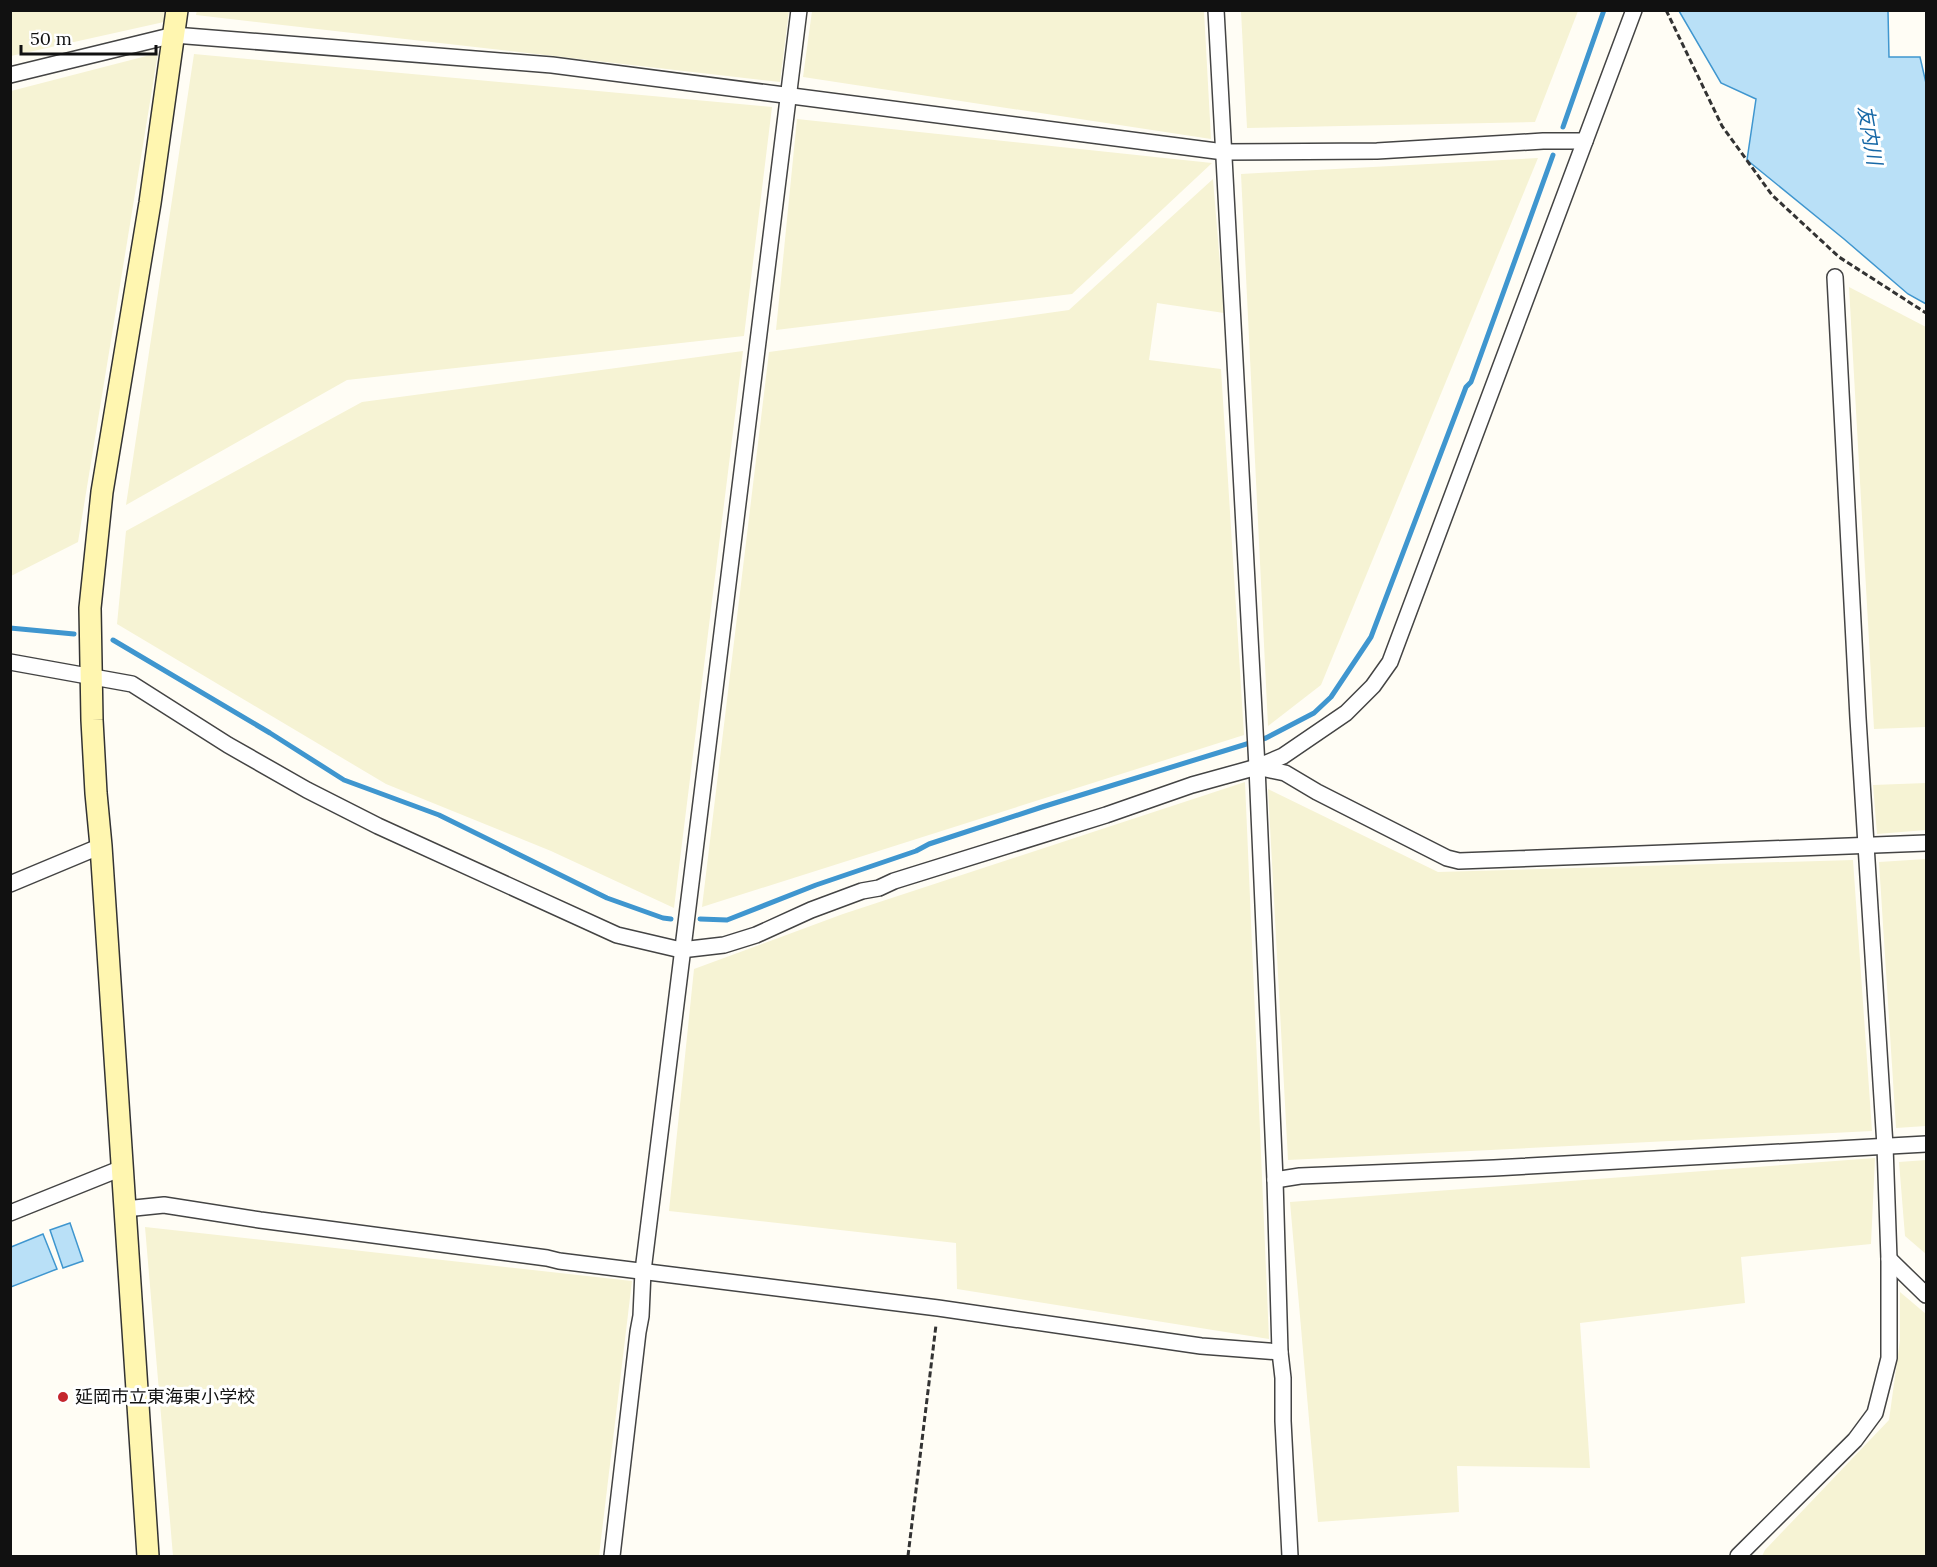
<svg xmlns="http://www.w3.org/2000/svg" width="1937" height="1567" viewBox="0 0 1937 1567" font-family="Lora,'Noto Sans JP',serif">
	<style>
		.farmland { fill: #f6f3d4 }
		.water { fill: #b9e0f7; stroke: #3f96cf; stroke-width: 1.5 }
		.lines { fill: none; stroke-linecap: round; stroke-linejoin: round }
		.stream { stroke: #3f96cf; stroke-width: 5 }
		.street-casing { stroke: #444; stroke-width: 18 }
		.secondary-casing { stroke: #333; stroke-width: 24 }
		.path { stroke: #333; stroke-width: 3; stroke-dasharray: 6 3; stroke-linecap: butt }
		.street { stroke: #fff; stroke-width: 15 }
		.secondary { stroke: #fff6b0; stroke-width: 21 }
		.poi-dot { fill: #c4262e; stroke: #fff; stroke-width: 2 }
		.labels { text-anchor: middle; stroke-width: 6; stroke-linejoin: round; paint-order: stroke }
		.poi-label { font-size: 18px; fill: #111; stroke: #fff; text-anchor: start }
		.water-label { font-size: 20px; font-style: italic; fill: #1768a6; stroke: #fff }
	</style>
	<rect width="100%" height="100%" fill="#fffdf5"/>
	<g class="farmland">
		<polygon points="197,10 789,10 789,11 780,82 196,15"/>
		<polygon points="10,11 11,10 165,11 164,22 11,56"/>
		<polygon points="812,11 1204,11 1211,139 803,77"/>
		<polygon points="1241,11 1241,10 1578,11 1535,122 1247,128"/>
		<polygon points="158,53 78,542 11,576 11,91"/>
		<polygon points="194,54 772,107 744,336 347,380 126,505"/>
		<polygon points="797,119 1212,163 1072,294 776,330"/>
		<polygon points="1538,158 1321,685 1268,726 1241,174"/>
		<polygon points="1213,179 1224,313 1157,303 1149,360 1221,369 1244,735 702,907 769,352 1069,310"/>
		<polygon points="1849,287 1926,327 1926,727 1874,729"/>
		<polygon points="743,351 674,908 551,851 386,784 117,624 126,531 362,402"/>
		<polygon points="1245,782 1269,1339 957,1289 956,1243 669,1211 694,969 843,914"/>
		<polygon points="1926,783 1926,830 1877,834 1873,785"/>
		<polygon points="1268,789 1438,872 1853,860 1872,1131 1288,1160"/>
		<polygon points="1926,859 1926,1126 1896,1128 1879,862"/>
		<polygon points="1875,1158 1871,1244 1741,1257 1745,1303 1580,1323 1590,1468 1457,1466 1459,1512 1318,1522 1290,1202"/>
		<polygon points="1926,1160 1926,1254 1905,1236 1899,1162"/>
		<polygon points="145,1227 632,1281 599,1556 173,1556"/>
		<polygon points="1900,1292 1926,1314 1926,1556 1762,1556 1765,1550 1889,1420 1900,1340"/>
	</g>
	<g class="water">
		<polygon points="1679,11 1888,11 1889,57 1920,57 1926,83 1926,304 1908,294 1844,239 1747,160 1756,99 1721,83"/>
		<polygon points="70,1223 83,1261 63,1268 50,1230"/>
		<polygon points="43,1234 57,1269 11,1287 11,1247"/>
	</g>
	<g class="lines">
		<g class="stream">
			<polyline points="1563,127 1604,10"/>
			<polyline points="10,628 74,634"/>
			<polyline points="113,640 270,733 344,780 439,815 607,898 663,918 671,919"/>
			<polyline points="700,919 727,920 816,885 916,851 929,844 1042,807 1266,738 1314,713 1331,697 1371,637 1466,387 1471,382 1553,155"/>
		</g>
		<defs>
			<g id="street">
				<polyline points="1216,10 1257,767 1275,1180 1280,1352 1283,1378 1283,1421 1290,1556"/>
				<polyline points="10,75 174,35 552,65 1224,152 1377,151 1543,141 1585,141"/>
				<polyline points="10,662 132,684 228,745 307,790 378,826 617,935 681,950 724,945 756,935 811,910 862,891 879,888 894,881 1106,815 1192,785 1257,767 1283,756 1346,713 1373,686 1390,662 1634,10"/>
				<polyline points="1257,767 1285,773 1317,792 1447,858 1459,861 1926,843"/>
				<polyline points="10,884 101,846"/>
				<polyline points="1275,1180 1300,1176 1494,1168 1926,1144"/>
				<polyline points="125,1209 164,1205 260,1220 547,1258 559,1261 938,1308 1201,1346 1280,1352"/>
				<polyline points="10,1213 122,1168"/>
				<polyline points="1889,1259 1926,1295"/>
				<polyline points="612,1556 638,1332 641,1316 643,1271 799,10"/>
				<polyline points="1738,1556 1855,1440 1875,1413 1889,1358 1889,1259 1885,1146 1858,718 1835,277"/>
			</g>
			<polyline id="secondary" points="148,1556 101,846 96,793 92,720 90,608 102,492 150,203 177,10"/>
		</defs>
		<use href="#street" class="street-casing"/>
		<use href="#secondary" class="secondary-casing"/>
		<g class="path">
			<polyline points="1666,10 1722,126 1772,195 1839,257 1926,313"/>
			<polyline points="908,1556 936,1325"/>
		</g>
		<use href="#street" class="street"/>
		<use href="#secondary" class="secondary"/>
	</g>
	<circle class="poi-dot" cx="63" cy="1397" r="6"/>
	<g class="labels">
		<g class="poi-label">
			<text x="75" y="1403">延岡市立東海東小学校</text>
		</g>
		<g class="water-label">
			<text transform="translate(1870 135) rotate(80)" y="7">友内川</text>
		</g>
	</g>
	<rect width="1937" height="1567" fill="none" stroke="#111111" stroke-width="24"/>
	<path d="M21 45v9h135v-9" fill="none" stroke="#111111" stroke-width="3"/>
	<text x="30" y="45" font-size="18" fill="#111111" stroke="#ffffff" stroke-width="4.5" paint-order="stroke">50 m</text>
</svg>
